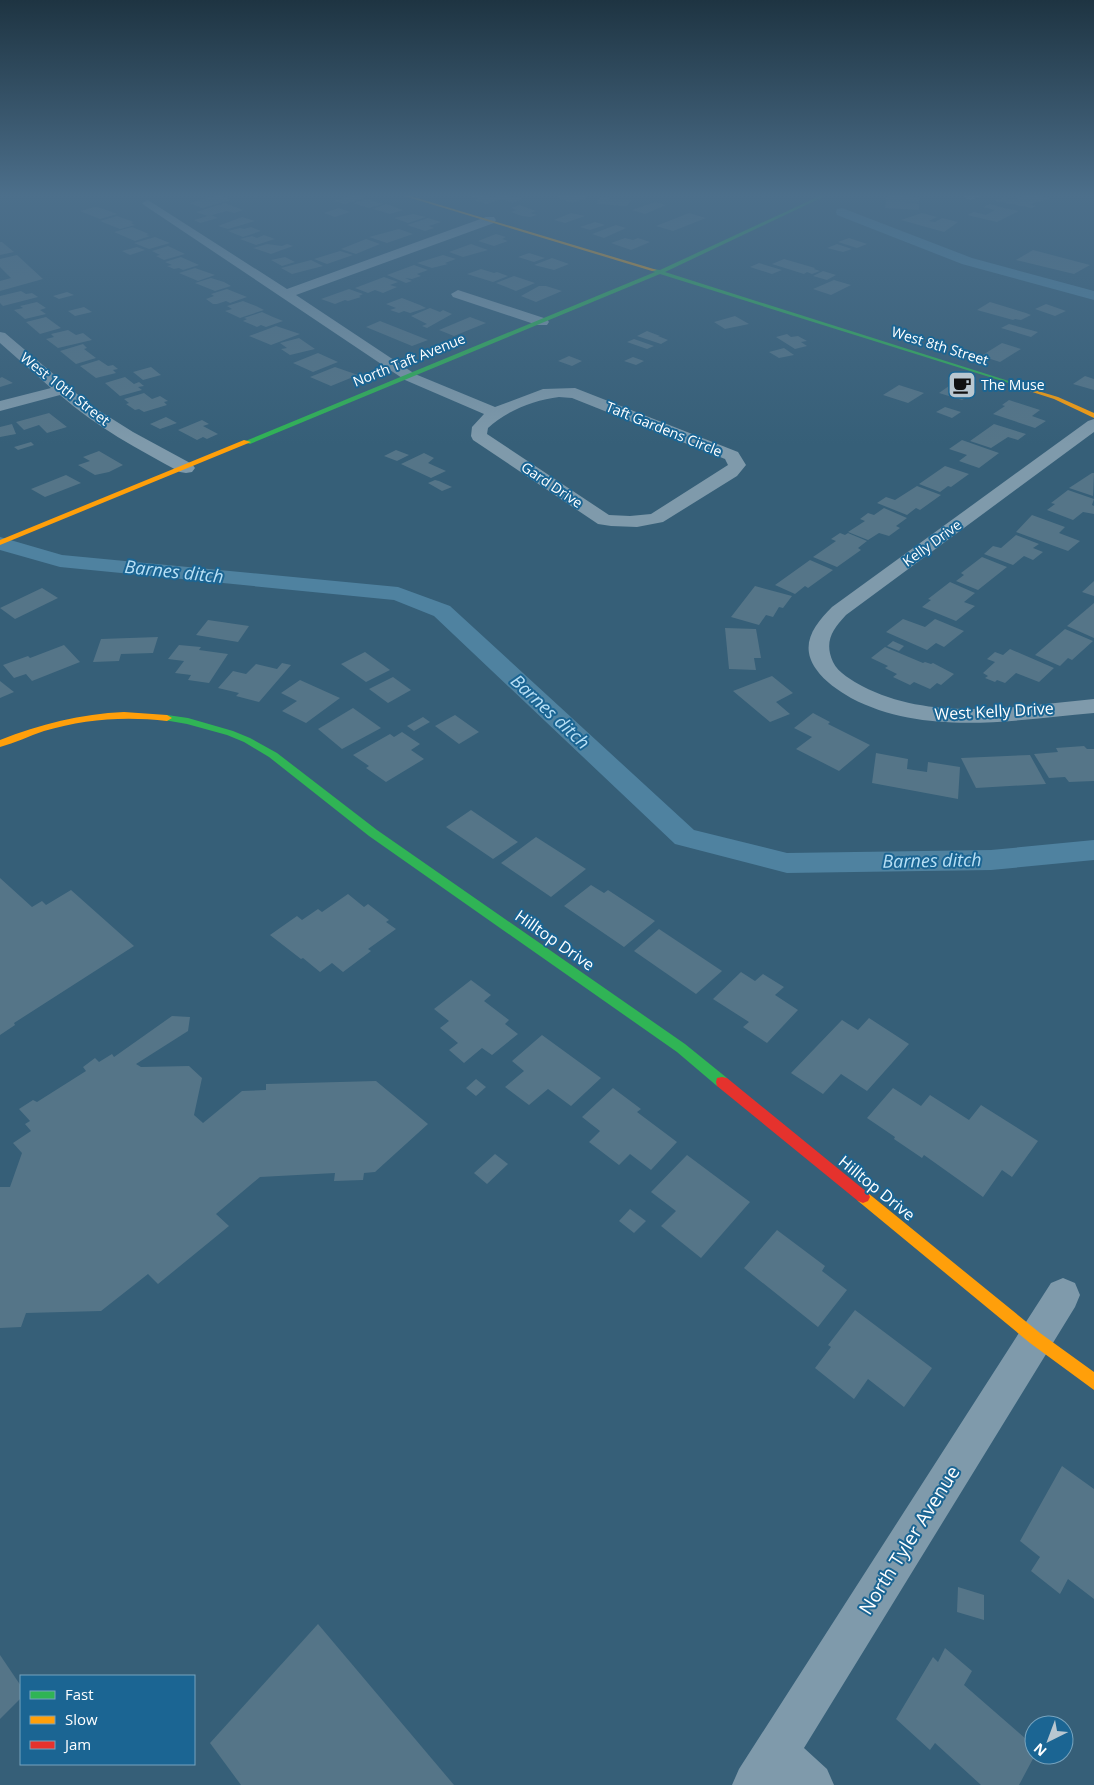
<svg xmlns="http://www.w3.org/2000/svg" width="1094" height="1785" viewBox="0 0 1094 1785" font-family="'Open Sans',sans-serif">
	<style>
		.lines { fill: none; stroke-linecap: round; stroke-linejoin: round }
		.canal { fill: #4f82a0; fill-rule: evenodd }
		.building { fill: #557588 }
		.street { fill: #7f9aab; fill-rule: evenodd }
		.fast { fill: #30b455; fill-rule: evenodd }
		.slow { fill: #ff9f0a; fill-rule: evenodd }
		.jam { fill: #e5322d; fill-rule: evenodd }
		.labels { text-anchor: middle; stroke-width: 4; stroke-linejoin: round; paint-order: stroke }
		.far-street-label { font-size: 14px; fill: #fff; stroke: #1b6593 }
		.far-poi-label { font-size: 14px; fill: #fff; stroke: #1b6593; text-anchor: start }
		.street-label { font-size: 16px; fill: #fff; stroke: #1b6593 }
		.water-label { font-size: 18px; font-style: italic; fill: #b8e0f6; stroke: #1b6593 }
		.near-street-label { font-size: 19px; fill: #fff; stroke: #1b6593 }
	</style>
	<rect width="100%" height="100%" fill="#365f78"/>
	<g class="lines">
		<g class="canal">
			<polygon points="842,208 972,258 1094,291 1094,300 962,264 837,215 836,212 837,209"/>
			<polygon points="0,537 62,555 398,587 450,606 694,830 787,853 991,850 1094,840 1094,860 991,870 787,873 675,844 434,616 394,600 60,567 0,550"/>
		</g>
	</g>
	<g class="building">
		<polygon points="218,195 231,200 202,208 190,203"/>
		<polygon points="356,195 367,197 345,204 334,201"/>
		<polygon points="475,195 495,197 503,195 523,199 513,203 501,199 487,204 475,200 478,199 470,196"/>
		<polygon points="561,195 581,195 589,197 573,203 556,197"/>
		<polygon points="887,195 919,197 919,203 904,202 919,204 919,210 885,208"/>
		<polygon points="1024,195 1036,195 1051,199 1033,203 1030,205 1036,206 1032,208 995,201 1002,198 1014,200"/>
		<polygon points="602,197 616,200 631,200 627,206 597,204 598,199"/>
		<polygon points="367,199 383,204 369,208 353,203"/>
		<polygon points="655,202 666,205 645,214 632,210"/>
		<polygon points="225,203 243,210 234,213 227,211 208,216 196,212"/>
		<polygon points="386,204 403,210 390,214 373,209"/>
		<polygon points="990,204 1004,208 1019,211 997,222 967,215 974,212 986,215 995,210 983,207"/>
		<polygon points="519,205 536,211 530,213 537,215 530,217 522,216 511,212 517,210 511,208"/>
		<polygon points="95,207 101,208 117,214 100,219 80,211"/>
		<polygon points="339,208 350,212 335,217 324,213"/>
		<polygon points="571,213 585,216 565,223 554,220"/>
		<polygon points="689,213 706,218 673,231 656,226"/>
		<polygon points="922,213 937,217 929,221 935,222 942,218 958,222 944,232 901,220"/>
		<polygon points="413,214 426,217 408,223 394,218"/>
		<polygon points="211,215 218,218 200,223 194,220"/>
		<polygon points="117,216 134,222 131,223 135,225 120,229 100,221"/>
		<polygon points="242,217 255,221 228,229 218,226"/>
		<polygon points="428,218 441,222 429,226 434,228 425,231 407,225"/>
		<polygon points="595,222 605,225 590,230 580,227"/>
		<polygon points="616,225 626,228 604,238 592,234"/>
		<polygon points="132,227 149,234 146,235 150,236 135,241 114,232"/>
		<polygon points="251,227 261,231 243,237 228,231 240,228 244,229"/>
		<polygon points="399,229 413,234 387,243 369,237"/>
		<polygon points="496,234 506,237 502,239 508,241 494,246 478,241"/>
		<polygon points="264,235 275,239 256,245 240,239 252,236 257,238"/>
		<polygon points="155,237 170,243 149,249 134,243"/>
		<polygon points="625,238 633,240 638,238 650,242 631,250 611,243"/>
		<polygon points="849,238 867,244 857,248 838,242"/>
		<polygon points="366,239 380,244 356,254 341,249"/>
		<polygon points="0,242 2,242 14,252 0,255"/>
		<polygon points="267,244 282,246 287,244 293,246 271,254 253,248"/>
		<polygon points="471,244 488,250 463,257 449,252"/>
		<polygon points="837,244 852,249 843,252 827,248"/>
		<polygon points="168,246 185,254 164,260 156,256 160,255 152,251"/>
		<polygon points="137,247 145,250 130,255 122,251"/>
		<polygon points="1033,250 1090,265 1074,274 1016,260"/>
		<polygon points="340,251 353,255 327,264 314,259"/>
		<polygon points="529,253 545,258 534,262 518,257"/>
		<polygon points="17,255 43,279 0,291 0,281 11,278 0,267 0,259"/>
		<polygon points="443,255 456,259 445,263 448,264 432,268 417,263"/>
		<polygon points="181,257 199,265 183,270 179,268 174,269 167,266 172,265 165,262"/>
		<polygon points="285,257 295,262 282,266 271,260"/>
		<polygon points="552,258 569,264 554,270 534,265"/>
		<polygon points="784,259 815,268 814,269 820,271 812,274 807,272 804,274 772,264"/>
		<polygon points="311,260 323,266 292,274 281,268"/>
		<polygon points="759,263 782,270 772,274 750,267"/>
		<polygon points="414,265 428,270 417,274 421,276 412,279 405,278 412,281 406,283 387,275"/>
		<polygon points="195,268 215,275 198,281 179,273"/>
		<polygon points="481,269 494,273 497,272 508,276 493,282 467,274"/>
		<polygon points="823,271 836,275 827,280 813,276"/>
		<polygon points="514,276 535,283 516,291 496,283"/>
		<polygon points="384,277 398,282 390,285 397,287 383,293 375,290 368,293 355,288"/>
		<polygon points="211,278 224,282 231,286 215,291 195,283"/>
		<polygon points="834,280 851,285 831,295 813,289"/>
		<polygon points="539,286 546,286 562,291 536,302 521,296"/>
		<polygon points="227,289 247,297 230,303 226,301 217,304 213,304 206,299 214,296 211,294"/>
		<polygon points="349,289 363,294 359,296 361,297 348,301 345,300 335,304 321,299"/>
		<polygon points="21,291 26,294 32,293 38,297 3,306 0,303 0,296"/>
		<polygon points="67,292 74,295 59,299 53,296"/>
		<polygon points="402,298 420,305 426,308 410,313 404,311 399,313 390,310 396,308 386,304"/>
		<polygon points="243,301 256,306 264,310 240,318 225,311 232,309 227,306"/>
		<polygon points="37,302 46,308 40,310 46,314 25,319 14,310 23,308 20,306"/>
		<polygon points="990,302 1026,313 1031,315 1021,320 1015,319 1013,320 977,310"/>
		<polygon points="1046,304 1066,311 1055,316 1035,309"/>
		<polygon points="84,307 92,312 75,316 68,311"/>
		<polygon points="430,308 440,312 443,310 452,314 427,328 422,326 427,324 411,316"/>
		<polygon points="262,312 273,317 283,321 266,327 261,325 257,327 243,321 247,319 244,318"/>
		<polygon points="735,316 749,324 725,329 714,322"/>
		<polygon points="46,317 61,328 40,334 26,322"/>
		<polygon points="470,317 486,323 454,336 439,330"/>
		<polygon points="380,321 428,340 412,346 366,327"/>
		<polygon points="1009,324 1038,332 1031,337 1001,328"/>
		<polygon points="276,326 300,334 271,345 249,336"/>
		<polygon points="68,330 76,335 83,333 92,340 58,348 46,339 54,337 51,334"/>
		<polygon points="647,331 660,336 658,336 668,340 661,344 637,336"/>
		<polygon points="787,334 791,337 798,336 807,341 801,342 807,346 795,349 776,337"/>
		<polygon points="299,338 315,349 290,355 281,349 287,348 280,343"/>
		<polygon points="634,339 654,346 647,349 627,342"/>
		<polygon points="1002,343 1021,349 1000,362 981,356"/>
		<polygon points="83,344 87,348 84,349 96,358 76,364 60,351"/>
		<polygon points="784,348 794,355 779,358 769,352"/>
		<polygon points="318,353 338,362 313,372 293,363"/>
		<polygon points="569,356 582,361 572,366 558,361"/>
		<polygon points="633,357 644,361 636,365 624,361"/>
		<polygon points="99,360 108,366 113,365 118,369 113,370 116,373 96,378 80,366"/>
		<polygon points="151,367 161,375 143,380 133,372"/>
		<polygon points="335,367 358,375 331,386 310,377"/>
		<polygon points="1085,376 1094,379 1094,390 1073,384"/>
		<polygon points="2,377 13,383 0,387 0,378"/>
		<polygon points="125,377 134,384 139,382 144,386 138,387 142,390 120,396 105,383"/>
		<polygon points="956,381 976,387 965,395 969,396 962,400 939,393"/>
		<polygon points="899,385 924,393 908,403 883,395"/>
		<polygon points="144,393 152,399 160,396 168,401 164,402 167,405 144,412 139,409 135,410 126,404 129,403 124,399"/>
		<polygon points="1009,400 1040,410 1032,416 1046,421 1035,428 993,414 1005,406 1002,405"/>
		<polygon points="945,407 961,412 952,418 936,412"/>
		<polygon points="49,413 67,427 47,433 39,425 24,430 16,422"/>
		<polygon points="166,417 177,423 160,429 150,424"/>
		<polygon points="202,420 209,424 203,426 218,434 207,439 203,437 197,440 178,430"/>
		<polygon points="12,424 16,434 0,437 0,427"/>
		<polygon points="994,424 1026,434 1018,440 1008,437 991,448 970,441"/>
		<polygon points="962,440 999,453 979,468 959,461 967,455 949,449"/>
		<polygon points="31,442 34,445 18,450 14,447"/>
		<polygon points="396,450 409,455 397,461 384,456"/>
		<polygon points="99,451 123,465 109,472 95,475 78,465 90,461 83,457"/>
		<polygon points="424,453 434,458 428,463 446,471 431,478 401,464"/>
		<polygon points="945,466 969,474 951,487 948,486 940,492 919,484"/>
		<polygon points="1092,473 1094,473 1093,496 1069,488"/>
		<polygon points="66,475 81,483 45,497 31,489"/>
		<polygon points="435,480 439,481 452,487 442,491 428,483"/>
		<polygon points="917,486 941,495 920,510 916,508 907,515 877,503 886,497 895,500"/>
		<polygon points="1068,490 1094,499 1092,505 1094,506 1094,514 1083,512 1073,520 1047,510 1055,504 1051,503"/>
		<polygon points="884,508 907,518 896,526 900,528 889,536 879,533 868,540 848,532 865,521 860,519 868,513 874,515"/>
		<polygon points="1032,515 1065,527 1059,533 1080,541 1068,551 1016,532"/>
		<polygon points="840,533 845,535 848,533 867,541 858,548 861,550 837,567 813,557 836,541 831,539"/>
		<polygon points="1016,535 1039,544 1033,548 1043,552 1033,560 1024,556 1013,565 984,554 993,546 1001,548"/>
		<polygon points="982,557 1007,567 978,590 956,581 964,575 961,573"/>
		<polygon points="810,560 833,570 808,588 805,586 795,594 775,585"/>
		<polygon points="1094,581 1094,596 1082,592"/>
		<polygon points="950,582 975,593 964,602 975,606 956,621 922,607 931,600 928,599"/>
		<polygon points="755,586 792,596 783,608 779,607 773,617 766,615 759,625 731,617"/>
		<polygon points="42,588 58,598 15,619 0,608"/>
		<polygon points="1094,603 1094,638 1067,626"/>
		<polygon points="903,619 925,627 935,619 964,631 944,647 936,643 927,650 886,632"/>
		<polygon points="208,620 249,626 238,642 196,635"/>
		<polygon points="725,628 756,629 761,658 754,658 756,670 729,669"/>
		<polygon points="1065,629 1093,641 1072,660 1068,658 1060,666 1035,655"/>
		<polygon points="158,637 153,653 121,654 119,661 93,662 101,639"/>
		<polygon points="893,641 904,646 899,651 887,646"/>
		<polygon points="64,645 80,662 32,681 26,674 14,678 3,665 28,656 30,658"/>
		<polygon points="179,645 201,647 199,650 228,654 209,683 188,680 191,675 175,673 184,661 168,659"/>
		<polygon points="885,647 923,663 925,662 931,664 933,663 954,674 941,685 937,683 930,689 914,682 910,685 893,677 897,674 885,668 888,666 871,658"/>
		<polygon points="1010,649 1054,668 1039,682 1016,673 1005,683 997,680 995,682 985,678 988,676 983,673 995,662 987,659 995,652 1003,655"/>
		<polygon points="365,652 390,670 366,682 341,664"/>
		<polygon points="282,663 291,665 259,702 236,696 239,693 218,688 233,671 246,674 256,664 277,669"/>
		<polygon points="772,676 793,693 776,702 790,714 770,722 733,691"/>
		<polygon points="393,677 411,690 388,703 369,689"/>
		<polygon points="300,680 340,698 306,723 282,711 297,701 281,693"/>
		<polygon points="0,681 14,692 0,698"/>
		<polygon points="353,708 381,728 342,749 318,729"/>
		<polygon points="813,713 830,722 828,724 870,745 839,771 796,749 812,737 794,728"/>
		<polygon points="455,715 479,732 459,744 435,726"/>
		<polygon points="423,717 430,722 414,731 407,726"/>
		<polygon points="402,732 420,744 411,750 424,759 386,782 366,768 369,766 353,755 390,734 394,737"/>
		<polygon points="1084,746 1087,749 1094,749 1094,781 1069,782 1065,777 1049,778 1034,754 1058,752 1056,748"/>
		<polygon points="876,753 908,759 907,769 927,772 928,762 960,767 958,799 872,783"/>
		<polygon points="1030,755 1046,784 976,788 961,758"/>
		<polygon points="471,810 518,842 493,859 446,827"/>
		<polygon points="536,837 586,869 551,897 501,863"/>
		<polygon points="0,878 32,907 42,901 46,905 71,890 134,946 14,1023 15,1025 0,1035"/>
		<polygon points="591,885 604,893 608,890 655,921 624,947 564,906"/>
		<polygon points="348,894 364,907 368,904 389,920 386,922 396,929 368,949 371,951 343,972 332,963 320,972 303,958 301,959 270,935 297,916 302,920 318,909 322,912"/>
		<polygon points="659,929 722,971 696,994 634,951"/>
		<polygon points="741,972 755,981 763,974 784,987 775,995 798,1010 767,1043 743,1027 749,1022 713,999"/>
		<polygon points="471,980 491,995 484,1001 509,1020 505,1024 518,1034 492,1055 482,1048 464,1063 449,1050 458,1043 440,1028 449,1021 434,1009"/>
		<polygon points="172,1016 190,1017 188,1031 136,1064 141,1067 189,1066 202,1078 194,1115 203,1123 242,1091 266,1090 266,1084 376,1081 428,1124 375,1172 364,1173 363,1180 334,1181 335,1173 260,1177 216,1214 229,1226 158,1284 148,1274 101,1311 26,1313 21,1327 0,1328 0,1187 10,1187 22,1153 13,1143 31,1131 25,1124 30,1121 19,1109 33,1100 37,1102 86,1071 83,1067 95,1058 99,1062 112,1054 114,1057"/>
		<polygon points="869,1018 909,1044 867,1091 841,1074 823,1094 791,1073 842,1020 858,1030"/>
		<polygon points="542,1035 601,1078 571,1106 548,1089 529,1105 505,1087 524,1071 512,1061"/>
		<polygon points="476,1079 486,1087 476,1096 466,1088"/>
		<polygon points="613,1088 641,1109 637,1112 677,1142 651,1170 630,1154 619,1165 589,1142 600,1131 582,1117"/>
		<polygon points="893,1088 921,1106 930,1095 969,1120 981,1105 1038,1141 1012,1177 1002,1170 983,1197 924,1155 922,1158 894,1139 895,1137 867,1118"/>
		<polygon points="495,1154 508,1164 487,1184 474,1173"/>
		<polygon points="687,1155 750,1202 701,1258 661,1226 676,1211 651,1192"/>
		<polygon points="630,1209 646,1221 634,1233 619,1221"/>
		<polygon points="777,1230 825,1266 822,1271 847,1290 818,1327 744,1268"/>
		<polygon points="855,1310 932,1368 904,1407 868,1379 854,1399 815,1368 831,1347 828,1345"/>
		<polygon points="1062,1466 1094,1489 1094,1599 1068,1579 1060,1594 1031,1571 1040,1557 1020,1541"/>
		<polygon points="958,1587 984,1595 984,1620 957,1612"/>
		<polygon points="318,1624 454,1785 241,1785 210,1743"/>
		<polygon points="945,1648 972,1671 964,1685 1034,1746 1035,1755 1019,1785 981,1785 935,1743 930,1750 896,1719 933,1657 938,1662"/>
		<polygon points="0,1655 21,1686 21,1698 0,1719"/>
	</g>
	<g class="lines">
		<g class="street">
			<polygon points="967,195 981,195 971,200 967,199 965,197"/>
			<path d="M 148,200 L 287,289 L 486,217 L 494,217 L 496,220 L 494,223 L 296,295 L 415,374 L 495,407 L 543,389 L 575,388 L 738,452 L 746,465 L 737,476 L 663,522 L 637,527 L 611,526 L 598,524 L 473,440 L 471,436 L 472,427 L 484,414 L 405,380 L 144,205 L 142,203 ZM 559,397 L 572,398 L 725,459 L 728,465 L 651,514 L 630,516 L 609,515 L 487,434 L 488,428 C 506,411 534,400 559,397 Z"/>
			<polygon points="458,290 547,319 549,322 547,325 537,325 453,297 451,294"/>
			<path d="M 0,332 L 5,333 L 90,405 L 133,432 L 192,464 L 195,468 L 192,472 L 186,473 L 180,472 C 138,449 96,427 60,395 L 0,411 L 0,401 L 51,388 L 0,343 Z"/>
			<path d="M 1094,419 L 1094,432 L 846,615 C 832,630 824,642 833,662 C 838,673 853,681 862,686 C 933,723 1018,706 1094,699 L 1094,713 C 1015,720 925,737 851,698 C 838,690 825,682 816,669 C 799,645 814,625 832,607 L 1088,421 Z"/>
			<polygon points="1063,1278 1075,1283 1080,1295 1075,1307 804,1748 827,1769 834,1785 732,1785 739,1769 1051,1283"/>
		</g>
		<g class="fast">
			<polygon points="822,195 827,195 665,272 1015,383 1015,385 660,274 250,444 243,442 655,272 652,271 652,269 660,270"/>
			<polygon points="167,715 188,718 233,731 250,738 277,753 377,830 685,1044 727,1078 728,1082 727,1086 722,1087 717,1086 677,1052 369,836 269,757 244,742 227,735 187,724 164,720 162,718"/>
		</g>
		<g class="slow">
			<polygon points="401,195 407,195 657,270 652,271"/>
			<polygon points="1011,383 1058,397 1094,413 1094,418 1054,399 1011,385"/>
			<polygon points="244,440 251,442 0,545 0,540"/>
			<path d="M 124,712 L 167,715 L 172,718 L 167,721 C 125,716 84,719 44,731 C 29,736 15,743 0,747 L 0,740 C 40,724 81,714 124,712 Z"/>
			<polygon points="863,1191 868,1193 1040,1333 1094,1372 1094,1390 1030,1343 858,1201 856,1197 858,1193"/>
		</g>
		<polygon class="jam" points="722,1077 727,1078 868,1193 870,1197 868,1201 863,1203 858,1201 717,1086 716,1082 717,1078"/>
	</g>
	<linearGradient id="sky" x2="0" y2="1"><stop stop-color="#1e3442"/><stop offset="0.44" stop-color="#4c6f8b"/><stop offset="1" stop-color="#4c6f8b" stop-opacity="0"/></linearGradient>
	<rect width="1094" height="444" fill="url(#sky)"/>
	<defs>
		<symbol id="cafe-square" viewBox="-11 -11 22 22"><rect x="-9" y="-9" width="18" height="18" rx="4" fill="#b9c7d0" stroke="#1b6593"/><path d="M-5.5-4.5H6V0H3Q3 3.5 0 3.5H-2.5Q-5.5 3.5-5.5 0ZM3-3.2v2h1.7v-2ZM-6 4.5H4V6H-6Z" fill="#111"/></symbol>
	</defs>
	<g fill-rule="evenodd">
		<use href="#cafe-square" x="946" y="369" width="32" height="32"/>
	</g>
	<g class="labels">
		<g class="far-street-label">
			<text transform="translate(940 346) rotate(17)" y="5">West 8th Street</text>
			<text transform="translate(409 360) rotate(-22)" y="5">North Taft Avenue</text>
			<text transform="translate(65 389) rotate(38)" y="5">West 10th Street</text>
			<text transform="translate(664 429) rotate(22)" y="5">Taft Gardens Circle</text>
			<text transform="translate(552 485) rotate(34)" y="5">Gard Drive</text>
			<text transform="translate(932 543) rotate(-36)" y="5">Kelly Drive</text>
		</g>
		<g class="far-poi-label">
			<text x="981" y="390">The Muse</text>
		</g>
		<g class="street-label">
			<text transform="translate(994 711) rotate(-3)" y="6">West Kelly Drive</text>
			<text transform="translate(555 940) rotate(35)" y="6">Hilltop Drive</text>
			<text transform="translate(877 1188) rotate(39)" y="6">Hilltop Drive</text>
		</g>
		<g class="water-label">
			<text transform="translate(174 572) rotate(6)" y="6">Barnes ditch</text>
			<text transform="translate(550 712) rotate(43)" y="6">Barnes ditch</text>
			<text transform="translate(932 861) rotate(-1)" y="6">Barnes ditch</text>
		</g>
		<g class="near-street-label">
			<text transform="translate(909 1540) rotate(-58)" y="7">North Tyler Avenue</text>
		</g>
	</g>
	<rect x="20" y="1675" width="175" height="90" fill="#1b6593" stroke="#76a3be"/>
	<rect x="30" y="1691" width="25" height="8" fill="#30b455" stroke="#76a3be"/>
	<text x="65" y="1700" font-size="15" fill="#ffffff">Fast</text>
	<rect x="30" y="1716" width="25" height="8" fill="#ff9f0a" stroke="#76a3be"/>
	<text x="65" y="1725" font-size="15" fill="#ffffff">Slow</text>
	<rect x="30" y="1741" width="25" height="8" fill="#e5322d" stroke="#76a3be"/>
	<text x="65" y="1750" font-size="15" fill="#ffffff">Jam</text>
	<g transform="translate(1049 1740) rotate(222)"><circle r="24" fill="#1b6593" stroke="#76a3be"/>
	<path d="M0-4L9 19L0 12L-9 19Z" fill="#b9c7d0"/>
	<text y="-8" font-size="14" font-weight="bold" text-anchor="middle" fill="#ffffff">N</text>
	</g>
</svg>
